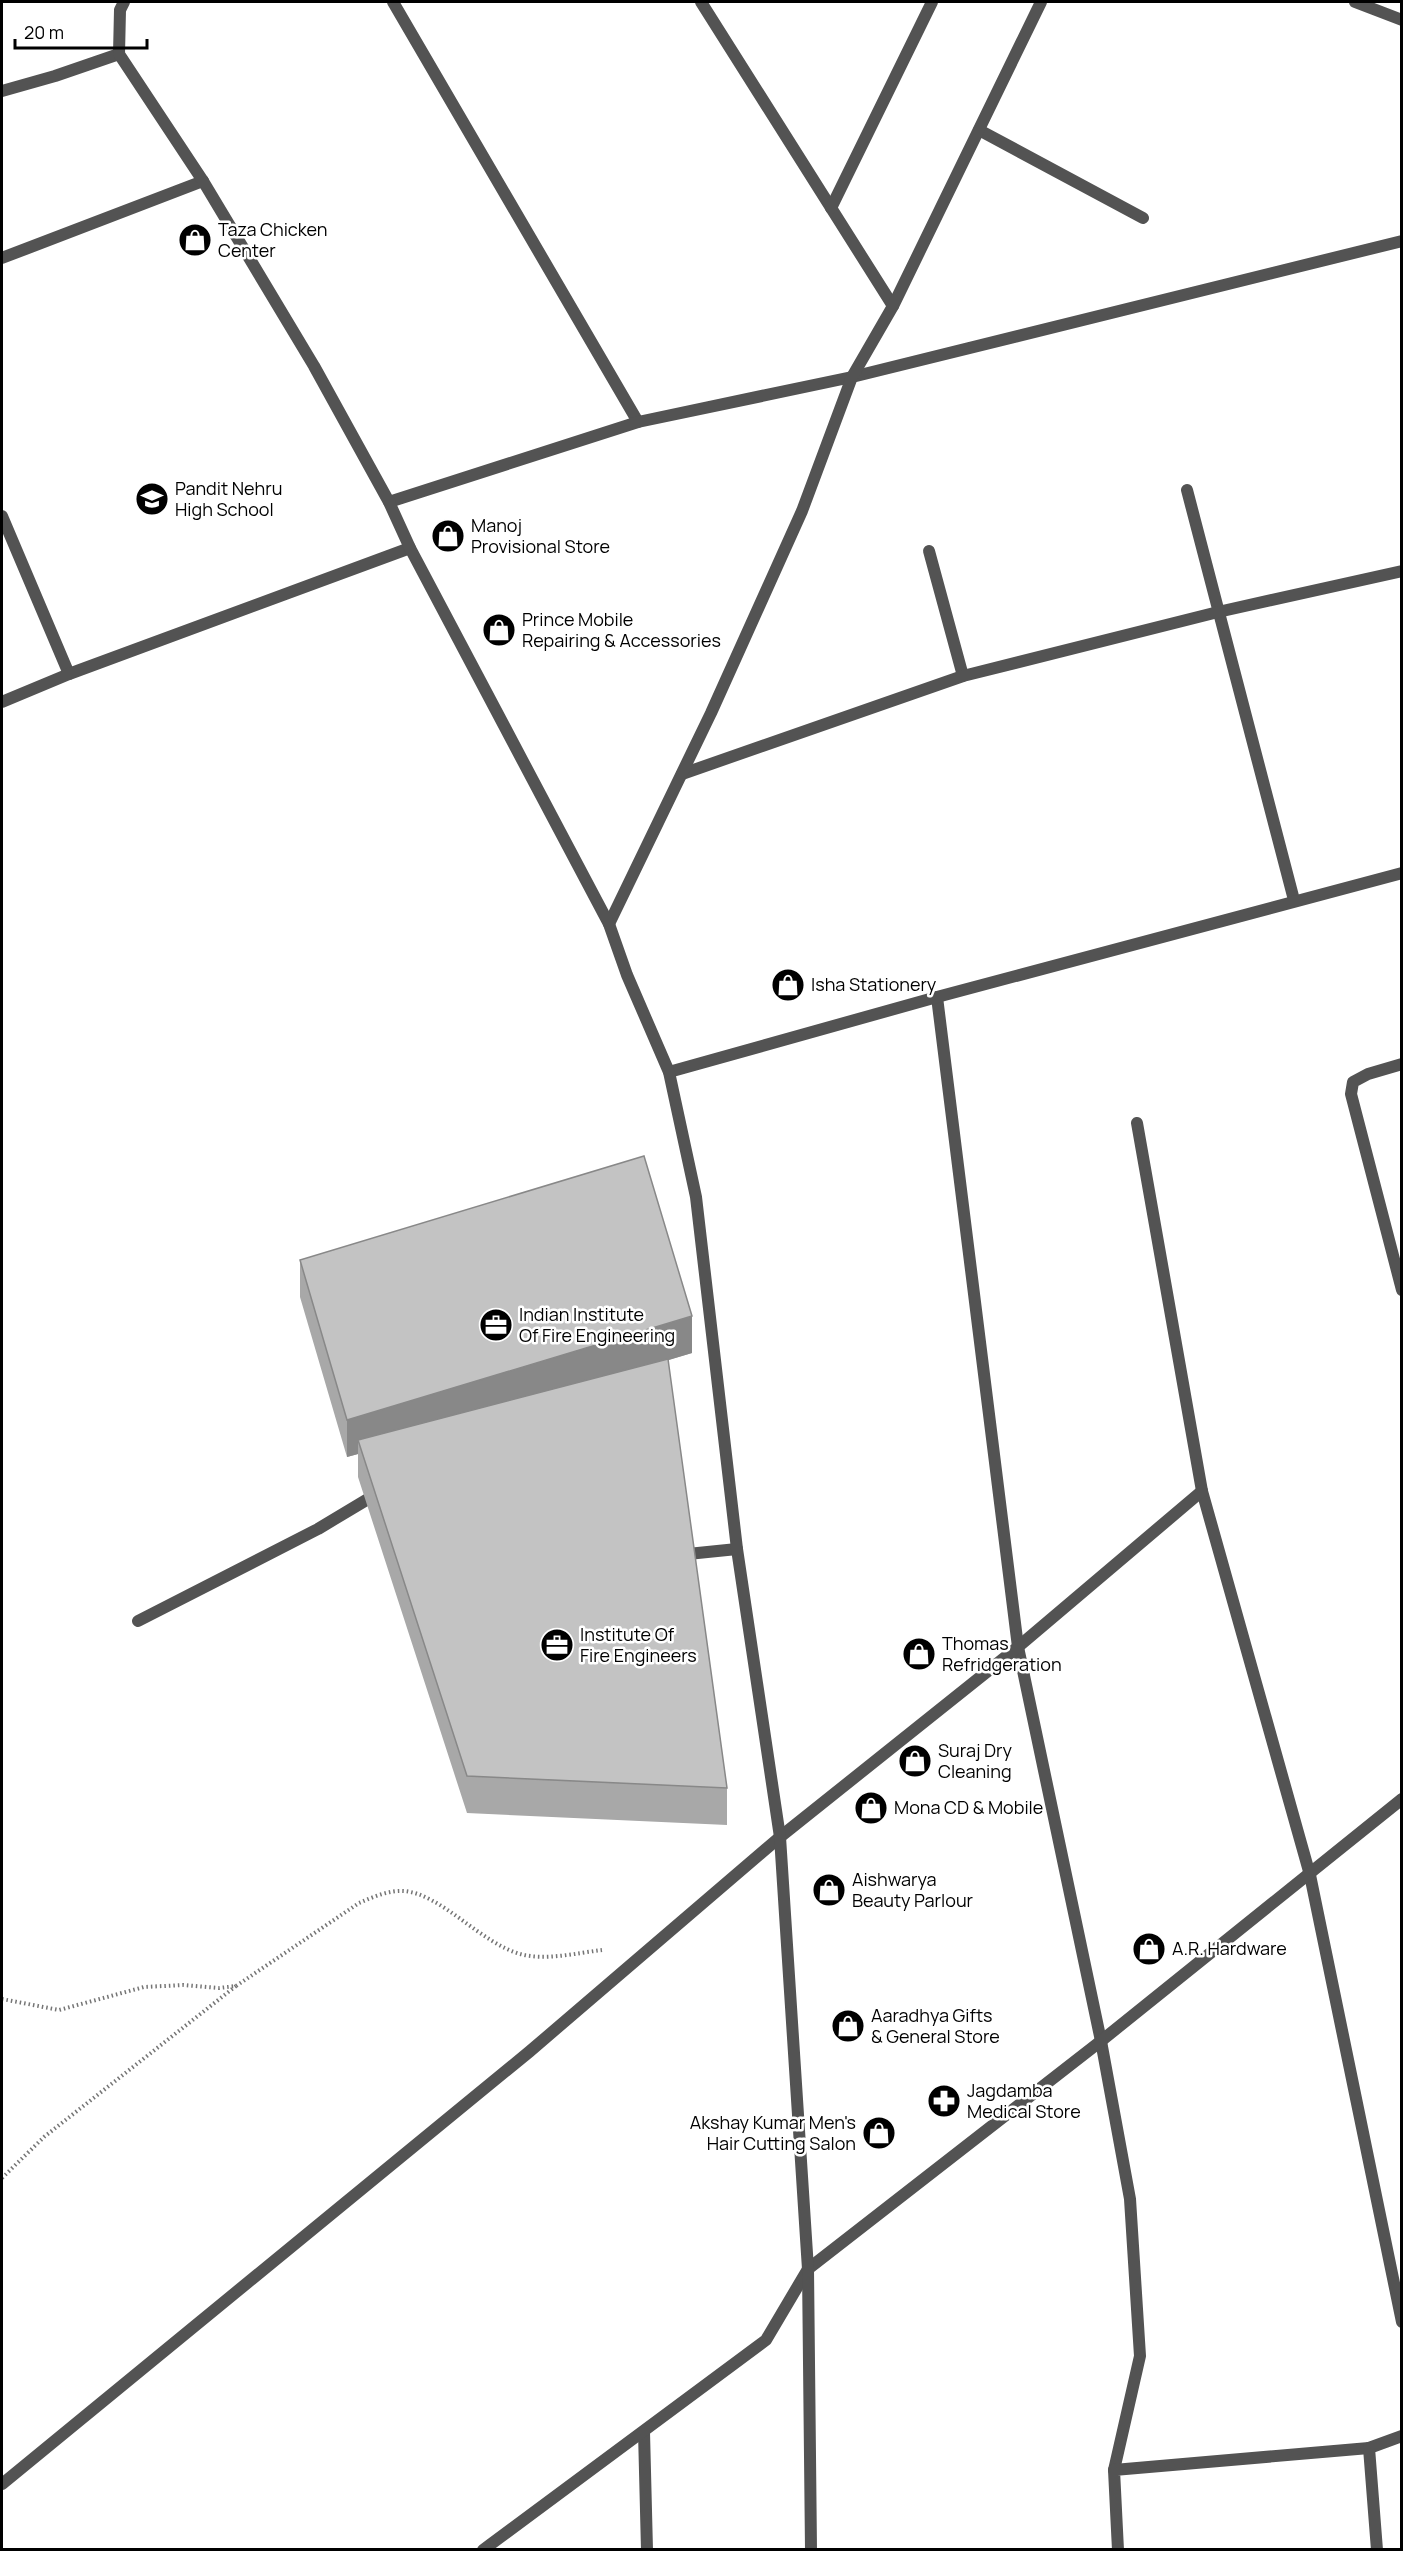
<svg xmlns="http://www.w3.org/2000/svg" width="1403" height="2551" viewBox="0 0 1403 2551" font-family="Manrope,sans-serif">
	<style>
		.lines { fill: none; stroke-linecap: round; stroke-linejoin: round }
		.path { stroke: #757575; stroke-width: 4; stroke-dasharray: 1.5 3; stroke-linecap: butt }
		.service { stroke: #535353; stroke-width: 12 }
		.minor { stroke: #535353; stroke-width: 12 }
		.tertiary { stroke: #535353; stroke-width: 12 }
		.wall { fill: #a8a8a8 }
		.shaded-wall { fill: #888 }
		.building { fill: #c3c3c3; stroke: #888; stroke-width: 1.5 }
		.labels { text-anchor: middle; stroke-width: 5; stroke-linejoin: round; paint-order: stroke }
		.poi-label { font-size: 18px; fill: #000; stroke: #fff; text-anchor: start }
	</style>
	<rect width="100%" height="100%" fill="#fff"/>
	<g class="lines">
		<g class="path">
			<path d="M 2,1999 L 59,2010 L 144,1987 L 183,1985 L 219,1988 L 236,1986 L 359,1903 C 373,1897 389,1890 404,1891 C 441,1894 481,1943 520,1954 C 545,1961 577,1953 602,1950"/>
			<polyline points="2,2178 44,2137 236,1986"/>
		</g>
		<g class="service">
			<polyline points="2,516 69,674"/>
			<polyline points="2,702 69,674 410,548"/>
			<polyline points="678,1555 737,1549"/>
			<polyline points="138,1621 318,1529 378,1493"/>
		</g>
		<g class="minor">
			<polyline points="393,2 638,422"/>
			<polyline points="701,2 893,306"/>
			<polyline points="1355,2 1402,20"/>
			<polyline points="2,91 55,76 119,54"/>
			<polyline points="979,130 1143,218"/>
			<polyline points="831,208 932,2"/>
			<polyline points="2,258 203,181"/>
			<polyline points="1187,490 1294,900"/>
			<polyline points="389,502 638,422 852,377 1402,241"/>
			<polyline points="929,551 963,676"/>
			<polyline points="682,774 963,676 1218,612 1402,571"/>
			<polyline points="609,924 711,713 802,511 852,377 893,306 1041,2"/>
			<polyline points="937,997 1018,1647 1101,2041 1130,2199 1140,2356 1114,2470"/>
			<polyline points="1402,1064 1368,1074 1353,1082 1351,1094 1402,1290"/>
			<polyline points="669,1072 937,997 1402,873"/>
			<polyline points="1137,1123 1202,1491 1310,1875 1402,2322"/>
			<polyline points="644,2432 647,2550"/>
			<polyline points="2,2484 529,2052 780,1837 1018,1647 1202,1491"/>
			<polyline points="483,2550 766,2340 808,2269 1101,2041 1402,1799"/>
			<polyline points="1118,2550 1114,2470 1369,2448"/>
			<polyline points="1377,2550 1369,2448 1402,2436"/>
		</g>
		<polyline class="tertiary" points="124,2 120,10 119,54 203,181 314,366 389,502 410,548 609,924 627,975 669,1072 696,1197 737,1549 780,1837 808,2269 811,2550"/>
	</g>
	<polygon class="wall" points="300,1260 692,1353 668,1360 727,1788 727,1825 467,1813 358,1477 358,1454 347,1457 300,1297"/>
	<polygon class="shaded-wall" points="692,1316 692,1353 362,1453 358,1440 358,1454 347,1457 347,1420"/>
	<g class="building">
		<polygon points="644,1156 692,1316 347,1420 300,1260"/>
		<polygon points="668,1359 727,1788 467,1776 358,1440"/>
	</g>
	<defs>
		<symbol id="shop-disc" viewBox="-11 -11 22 22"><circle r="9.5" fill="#000" stroke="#fff"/><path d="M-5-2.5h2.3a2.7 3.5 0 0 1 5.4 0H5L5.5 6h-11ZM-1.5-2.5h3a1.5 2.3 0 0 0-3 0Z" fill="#fff"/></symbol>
		<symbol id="school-disc" viewBox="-11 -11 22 22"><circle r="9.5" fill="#000" stroke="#fff"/><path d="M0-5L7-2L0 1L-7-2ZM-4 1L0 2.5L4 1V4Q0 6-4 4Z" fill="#fff"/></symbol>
		<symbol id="office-disc" viewBox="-11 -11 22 22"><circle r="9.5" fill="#000" stroke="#fff"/><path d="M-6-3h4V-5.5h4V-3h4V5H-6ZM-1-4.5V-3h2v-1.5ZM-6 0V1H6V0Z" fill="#fff"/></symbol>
		<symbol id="pharmacy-disc" viewBox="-11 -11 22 22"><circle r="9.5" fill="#000" stroke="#fff"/><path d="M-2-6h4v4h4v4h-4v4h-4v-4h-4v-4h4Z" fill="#fff"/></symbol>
	</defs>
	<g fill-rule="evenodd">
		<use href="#shop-disc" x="176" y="221" width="38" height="38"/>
		<use href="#school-disc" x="133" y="480" width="38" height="38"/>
		<use href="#shop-disc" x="429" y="517" width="38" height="38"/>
		<use href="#shop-disc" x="480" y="611" width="38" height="38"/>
		<use href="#shop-disc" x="769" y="966" width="38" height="38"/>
		<use href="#office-disc" x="477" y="1306" width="38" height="38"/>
		<use href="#office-disc" x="538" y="1626" width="38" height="38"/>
		<use href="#shop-disc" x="900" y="1635" width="38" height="38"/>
		<use href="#shop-disc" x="896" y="1742" width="38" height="38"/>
		<use href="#shop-disc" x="852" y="1789" width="38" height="38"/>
		<use href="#shop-disc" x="810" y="1871" width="38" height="38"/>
		<use href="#shop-disc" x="1130" y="1930" width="38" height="38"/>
		<use href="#shop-disc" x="829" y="2007" width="38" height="38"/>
		<use href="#pharmacy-disc" x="925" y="2082" width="38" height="38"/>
		<use href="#shop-disc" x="860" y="2114" width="38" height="38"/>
	</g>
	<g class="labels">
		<g class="poi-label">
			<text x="218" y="236">Taza Chicken<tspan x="218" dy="21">Center</tspan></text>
			<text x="175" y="495">Pandit Nehru<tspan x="175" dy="21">High School</tspan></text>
			<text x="471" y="532">Manoj<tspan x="471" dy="21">Provisional Store</tspan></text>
			<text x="522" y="626">Prince Mobile<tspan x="522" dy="21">Repairing &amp; Accessories</tspan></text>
			<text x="811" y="991">Isha Stationery</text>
			<text x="519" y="1321">Indian Institute<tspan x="519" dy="21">Of Fire Engineering</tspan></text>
			<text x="580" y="1641">Institute Of<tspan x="580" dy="21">Fire Engineers</tspan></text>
			<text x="942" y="1650">Thomas<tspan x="942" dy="21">Refridgeration</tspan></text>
			<text x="938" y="1757">Suraj Dry<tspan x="938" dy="21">Cleaning</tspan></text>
			<text x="894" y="1814">Mona CD &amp; Mobile</text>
			<text x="852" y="1886">Aishwarya<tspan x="852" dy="21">Beauty Parlour</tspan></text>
			<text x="1172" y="1955">A.R. Hardware</text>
			<text x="871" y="2022">Aaradhya Gifts<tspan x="871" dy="21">&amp; General Store</tspan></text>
			<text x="967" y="2097">Jagdamba<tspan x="967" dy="21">Medical Store</tspan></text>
			<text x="856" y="2129" text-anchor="end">Akshay Kumar Men's<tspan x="856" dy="21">Hair Cutting Salon</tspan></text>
		</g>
	</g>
	<rect width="1403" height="2551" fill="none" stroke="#000000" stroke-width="6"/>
	<path d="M15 39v9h132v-9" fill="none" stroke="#000000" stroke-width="3"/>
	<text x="24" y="39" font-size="18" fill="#000000" stroke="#ffffff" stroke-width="4.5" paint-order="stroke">20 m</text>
</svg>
